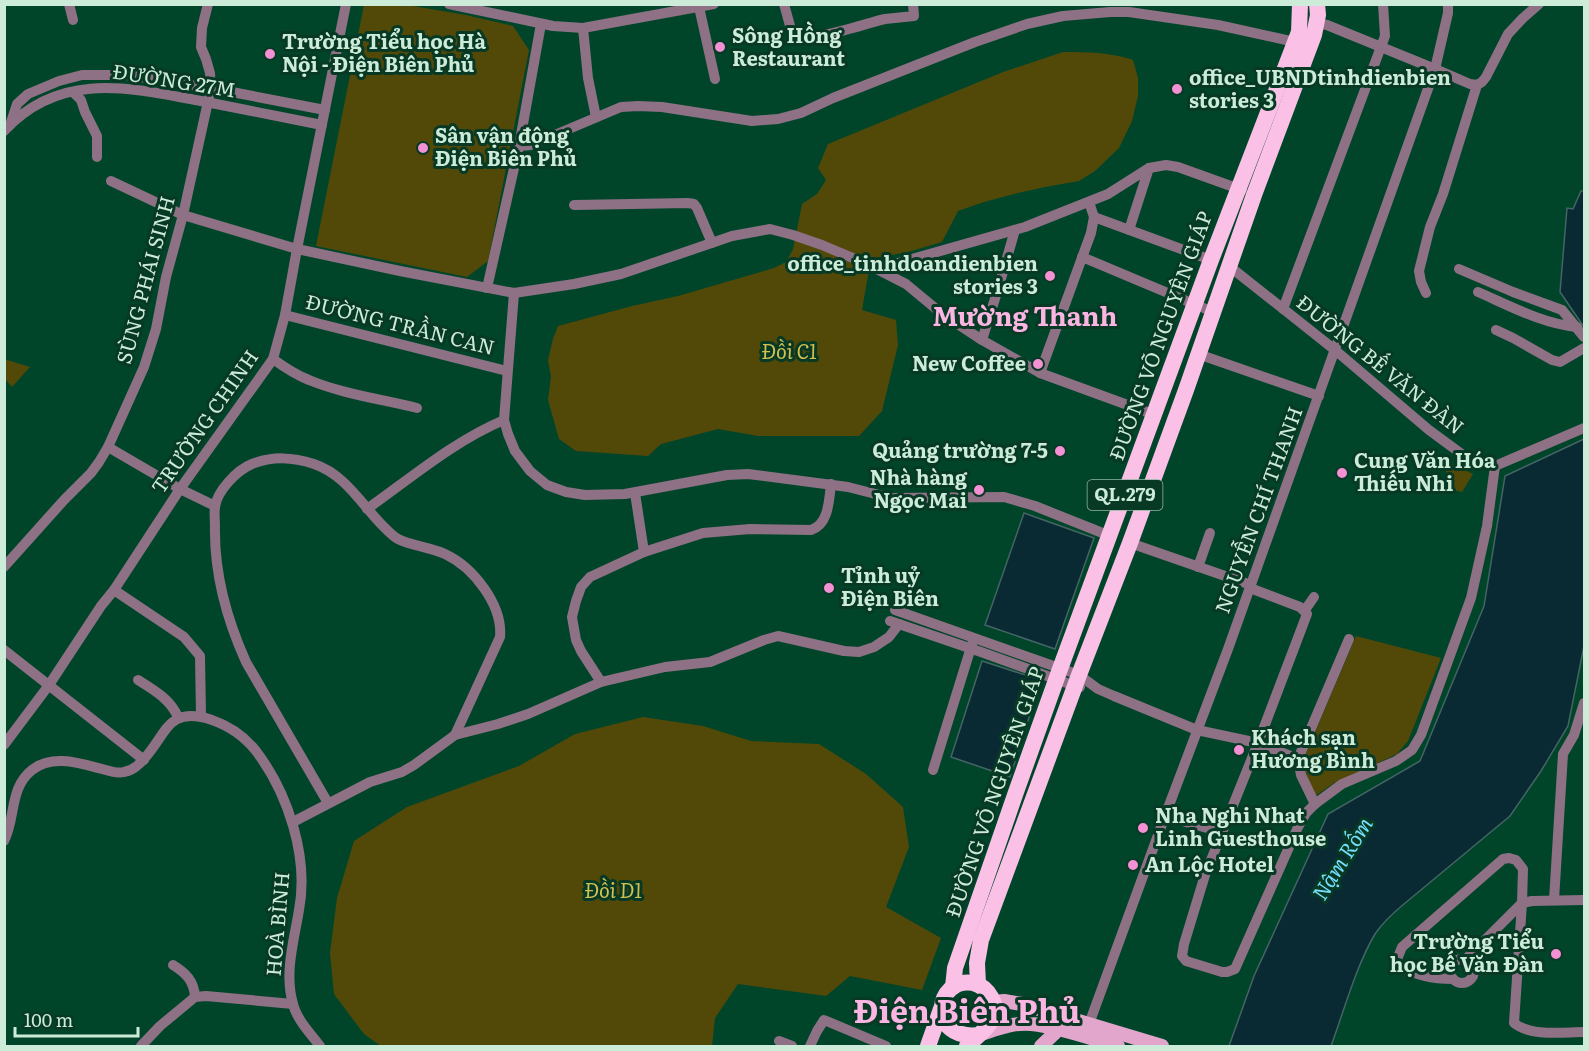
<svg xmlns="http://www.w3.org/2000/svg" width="1589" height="1051" viewBox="0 0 1589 1051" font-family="Literata,serif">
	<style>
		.green { fill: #524909 }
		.water { fill: #092a33; stroke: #446465; stroke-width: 1.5 }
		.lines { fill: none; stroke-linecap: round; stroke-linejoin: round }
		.minor { stroke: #8e7184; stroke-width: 10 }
		.major { stroke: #e2a6cd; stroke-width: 14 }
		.highway { stroke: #fac0e6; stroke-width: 16 }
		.poi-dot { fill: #f491d4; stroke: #073924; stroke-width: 2 }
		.labels { text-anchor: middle; stroke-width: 6; stroke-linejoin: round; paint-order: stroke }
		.shield { fill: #073924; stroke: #91b6a3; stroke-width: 1.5 }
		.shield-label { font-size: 18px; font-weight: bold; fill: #ccebd9 }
		.poi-label { font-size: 20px; font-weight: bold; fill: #ccebd9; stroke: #073924; text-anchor: start }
		.street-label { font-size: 20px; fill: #ccebd9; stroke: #073924 }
		.park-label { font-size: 20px; font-style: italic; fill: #d2c051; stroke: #073924 }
		.water-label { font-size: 21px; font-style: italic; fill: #76defd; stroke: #073924 }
		.district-label { font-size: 26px; font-weight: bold; fill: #fbb5e3; stroke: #073924 }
		.town-label { font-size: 32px; font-weight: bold; fill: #fbb5e3; stroke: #073924 }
	</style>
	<rect width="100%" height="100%" fill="#00452a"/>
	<g class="green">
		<polygon points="364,5 407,5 466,15 513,26 529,50 488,261 467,277 316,246"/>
		<path d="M 1063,52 C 1088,52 1109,52 1133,60 L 1138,78 L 1138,96 L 1132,121 L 1119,148 L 1095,171 L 1079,181 L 1045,187 L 1018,193 L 984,202 L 958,211 L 942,242 C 919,249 896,256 871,258 L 862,310 L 896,320 L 898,345 L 882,411 L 859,436 L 758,436 L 718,429 L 661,444 L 648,456 L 576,451 L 559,439 L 548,400 L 551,377 L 548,360 L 553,339 L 558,326 L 632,306 L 678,296 L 774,268 L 786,262 L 793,249 L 802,204 L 817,194 L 826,180 L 818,168 L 828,144 L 1003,72 Z"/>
		<polygon points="4,359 30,367 12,387 5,379"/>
		<polygon points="1450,463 1473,474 1462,492 1454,490 1448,486 1446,471"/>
		<polygon points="1356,636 1441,658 1408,741 1397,754 1334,783 1315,796 1302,763"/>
		<polygon points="643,717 703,726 751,741 819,744 866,774 903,807 909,847 886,907 941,938 922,990 850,976 826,996 738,984 715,1018 712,1046 381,1046 364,1034 334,994 330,953 337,898 354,841 407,807 519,766 575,734"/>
	</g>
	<g class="water">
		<polygon points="1581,191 1584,191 1584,327 1560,292 1567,208 1573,209"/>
		<path d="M 1584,439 L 1584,646 L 1568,726 L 1541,771 L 1510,816 L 1404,904 C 1393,913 1383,922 1375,934 C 1356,966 1344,1011 1331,1046 L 1229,1046 L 1254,976 L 1328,814 L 1420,761 L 1484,606 L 1505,476 Z"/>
		<polygon points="1024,513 1094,538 1055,649 985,625"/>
		<polygon points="982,661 1041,680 1010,777 951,757"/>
	</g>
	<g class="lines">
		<g class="minor">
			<polyline points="69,4 73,20"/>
			<polyline points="449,4 553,26 583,28 714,4"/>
			<path d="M 784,4 L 792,33 C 813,44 862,24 885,19 C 894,18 904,17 914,16 L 913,4"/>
			<polyline points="699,7 715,79"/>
			<polyline points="1316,23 1327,25 1435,69 1470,84 1477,85 1482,82 1486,77 1508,34 1523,18 1539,4"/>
			<polyline points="583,28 588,78 596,117"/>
			<polyline points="73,92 81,100 85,112 97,136 97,157"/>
			<polyline points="10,125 17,104 28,94 59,81 82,75 126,75 211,88 325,110"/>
			<path d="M 4,131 C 60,70 130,88 201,101 C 242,109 282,117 322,125"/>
			<polyline points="519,146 531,145 621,107 638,106 662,107 752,121 778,119 801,113 833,98 975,42 1027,24 1063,16 1110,12 1129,12 1218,25 1295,42"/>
			<polyline points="111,181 183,215 297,249 400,271 514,293 574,284 621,274 732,236 770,229 793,235 822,245 867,264 906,284 941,313 982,340 1040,373 1155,415"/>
			<polyline points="574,205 688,203 694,204 697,208 712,243"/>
			<polyline points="1094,217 1211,260"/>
			<polyline points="1129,230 1149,168"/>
			<polyline points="1082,257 1213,312"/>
			<polyline points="868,264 898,263 1025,227 1108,194 1149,168 1166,165 1178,167 1242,190"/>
			<polyline points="1229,266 1335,350 1429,430 1463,455 1479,462 1495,466 1584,428"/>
			<polyline points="1459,269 1513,292 1562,310 1584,337"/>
			<polyline points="487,288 519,146 541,24"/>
			<path d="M 1478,292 C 1510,306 1543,324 1577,327"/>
			<polyline points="514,293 504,420 508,434 515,451 530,471 547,485 566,492 585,495 625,494 727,475 748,474 848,487 891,498 1004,497 1035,506 1110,536"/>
			<polyline points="1426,293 1421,282 1419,271 1430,227 1443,194 1477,85"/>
			<polyline points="1283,309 1385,36 1383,4"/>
			<polyline points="285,315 507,371"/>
			<polyline points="1496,330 1513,338 1552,360 1560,362 1584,348"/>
			<polyline points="982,340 998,289 1015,230"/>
			<polyline points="1198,354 1319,396"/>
			<path d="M 273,359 C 284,367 296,375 309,380 C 343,394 381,399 417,408"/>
			<polyline points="1040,373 1091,233 1094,217 1089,202"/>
			<polyline points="108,447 180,489 215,506"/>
			<polyline points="635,493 644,552"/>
			<path d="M 367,509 C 411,478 454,441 504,420"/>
			<polyline points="1130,543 1251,585"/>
			<polyline points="4,567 64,500 91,473 99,462 108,447 144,367 156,329 166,277 183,215 211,88 210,73 206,59 201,47 202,28 208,4"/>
			<polyline points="1198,567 1210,533"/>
			<polyline points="114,590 184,637 200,656 201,716"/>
			<polyline points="895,610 1079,675 1098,689 1114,696 1197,730 1258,743 1307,614 1300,607 1250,588"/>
			<polyline points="1305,610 1314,597"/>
			<polyline points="890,621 981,652 1075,686 1080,687"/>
			<polyline points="4,650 144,760"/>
			<path d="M 138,680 C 154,690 170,699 178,717"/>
			<path d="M 601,682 L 581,651 L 576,640 L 572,617 L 576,601 L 581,587 L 590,577 L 644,552 L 703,533 L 750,529 L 811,530 C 829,524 829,500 831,484"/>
			<polyline points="4,745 49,685 101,606 114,590 180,489 273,359 285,315 297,249 346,4"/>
			<polyline points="1298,759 1258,743 1205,875 1184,944 1182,956 1186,961 1222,972 1227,972 1235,969 1298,827 1306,813 1315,804 1342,784 1396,761 1412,750 1421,735 1471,598 1487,526 1495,466"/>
			<polyline points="933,770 972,644"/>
			<path d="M 328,803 L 246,662 C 227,620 214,572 215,526 C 215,520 214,513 215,507 C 217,491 237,470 252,464 C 273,456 292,457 314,464 C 344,474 360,502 381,524 C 386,529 392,536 398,539 C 412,546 430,547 445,554 C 473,567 503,605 500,637 L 455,735"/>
			<polyline points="1315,804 1301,775 1298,759 1349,639"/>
			<polyline points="1165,816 1221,832"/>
			<polyline points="293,822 370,782 402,772 414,765 455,735 498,724 528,714 601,682 665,667 710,662 764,640 778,636 844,651 859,652 874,647 889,637 899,624"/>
			<path d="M 4,841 C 16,818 9,788 32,770 C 52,754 79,763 102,769 C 109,771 117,774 124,772 C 130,771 135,768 139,764 C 167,739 164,704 212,720 C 229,726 245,737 256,751 C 288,793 309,857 299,910 C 294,941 284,973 293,1004 C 297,1020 311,1034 320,1046"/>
			<polyline points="1554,900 1563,754 1574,735 1584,703"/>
			<path d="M 1584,900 L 1532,901 L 1522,903 L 1514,1023 C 1531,1037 1564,1032 1584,1032"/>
			<circle cx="1462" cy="971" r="12"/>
			<path d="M 173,965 C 186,973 194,981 195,997"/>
			<path d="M 1453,979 C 1431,979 1417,975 1396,966 L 1396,962 L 1402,947 L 1503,859 L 1509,858 L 1516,860 L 1523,869 L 1522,903 L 1466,959"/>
			<polyline points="1089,1024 1165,816 1228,649 1435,69 1448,13 1448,4"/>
			<polyline points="779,1041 792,1046"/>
			<polyline points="141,1046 160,1026 195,997 206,996 293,1004"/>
			<polyline points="810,1046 817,1031 824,1020 886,1046"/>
		</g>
		<g class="major">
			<polyline points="994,1002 1004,1001 1022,1004 1162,1046"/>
			<path d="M 981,1034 C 997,1029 1014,1022 1031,1024 C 1057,1026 1092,1039 1118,1046"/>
			<polyline points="1041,1046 1058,1030"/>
		</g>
		<g class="highway">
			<polyline points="978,984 977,963 981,940 1079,675 1130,543 1186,390 1254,195 1314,35 1318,15 1317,4"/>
			<polyline points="953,987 955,968 1016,792 1060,669 1211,260 1299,32 1300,4"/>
			<polyline points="928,1046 941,1009"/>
			<path d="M 967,1046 C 980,1033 1004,1019 991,997 C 987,990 981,985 973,983 C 935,976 926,1041 979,1035"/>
		</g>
	</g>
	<g class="poi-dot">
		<circle cx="720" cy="47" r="6"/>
		<circle cx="270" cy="54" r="6"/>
		<circle cx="1177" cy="89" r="6"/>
		<circle cx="423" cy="148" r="6"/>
		<circle cx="1050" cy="276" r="6"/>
		<circle cx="1038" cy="364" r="6"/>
		<circle cx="1060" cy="451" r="6"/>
		<circle cx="1342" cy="473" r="6"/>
		<circle cx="979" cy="490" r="6"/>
		<circle cx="829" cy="588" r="6"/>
		<circle cx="1239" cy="750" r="6"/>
		<circle cx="1143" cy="828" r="6"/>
		<circle cx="1133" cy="865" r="6"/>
		<circle cx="1556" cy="954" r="6"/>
	</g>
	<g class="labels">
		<rect class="shield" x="1087.5" y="480" width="75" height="30" rx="4.5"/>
		<g class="shield-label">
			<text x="1125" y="501">QL.279</text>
		</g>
		<g class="poi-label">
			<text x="732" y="43">Sông Hồng<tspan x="732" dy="23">Restaurant</tspan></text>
			<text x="282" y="49">Trường Tiểu học Hà<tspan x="282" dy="23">Nội - Điện Biên Phủ</tspan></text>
			<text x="1189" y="85">office_UBNDtinhdienbien<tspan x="1189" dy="23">stories 3</tspan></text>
			<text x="435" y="143">Sân vận động<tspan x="435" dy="23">Điện Biên Phủ</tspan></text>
			<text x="1038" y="271" text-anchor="end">office_tinhdoandienbien<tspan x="1038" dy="23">stories 3</tspan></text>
			<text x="1026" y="371" text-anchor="end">New Coffee</text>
			<text x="1048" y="458" text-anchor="end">Quảng trường 7-5</text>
			<text x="1354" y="468">Cung Văn Hóa<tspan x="1354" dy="23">Thiếu Nhi</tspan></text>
			<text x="967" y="485" text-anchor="end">Nhà hàng<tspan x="967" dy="23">Ngọc Mai</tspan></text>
			<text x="841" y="583">Tỉnh uỷ<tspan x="841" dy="23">Điện Biên</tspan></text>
			<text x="1251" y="745">Khách sạn<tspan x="1251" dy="23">Hương Bình</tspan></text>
			<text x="1155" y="823">Nha Nghi Nhat<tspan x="1155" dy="23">Linh Guesthouse</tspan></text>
			<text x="1145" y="872">An Lộc Hotel</text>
			<text x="1544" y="949" text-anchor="end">Trường Tiểu<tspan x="1544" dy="23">học Bế Văn Đàn</tspan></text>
		</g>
		<g class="street-label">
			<text transform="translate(174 81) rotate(9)" y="7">ĐƯỜNG 27M</text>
			<text transform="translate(146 280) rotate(-75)" y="7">SÙNG PHÁI SINH</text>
			<text transform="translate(400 325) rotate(14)" y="7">ĐƯỜNG TRẦN CAN</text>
			<text transform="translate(1161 336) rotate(-70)" y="7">ĐƯỜNG VÕ NGUYÊN GIÁP</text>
			<text transform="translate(1380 365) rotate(39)" y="7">ĐƯỜNG BẾ VĂN ĐÀN</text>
			<text transform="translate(205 422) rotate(-55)" y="7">TRƯỜNG CHINH</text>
			<text transform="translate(1259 510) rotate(-70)" y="7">NGUYỄN CHÍ THANH</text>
			<text transform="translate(995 792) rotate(-71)" y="7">ĐƯỜNG VÕ NGUYÊN GIÁP</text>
			<text transform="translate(278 924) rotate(-85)" y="7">HOÀ BÌNH</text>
		</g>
		<g class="park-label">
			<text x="789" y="359">Đồi C1</text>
			<text x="613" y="898">Đồi D1</text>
		</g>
		<g class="water-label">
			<text transform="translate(1343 859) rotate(-58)" y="7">Nậm Rốm</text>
		</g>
		<g class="district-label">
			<text x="1025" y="326">Mường Thanh</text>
		</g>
		<g class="town-label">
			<text x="967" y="1023">Điện Biên Phủ</text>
		</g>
	</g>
	<rect width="1589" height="1051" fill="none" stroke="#ccebd9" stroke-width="12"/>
	<path d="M15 1027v9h123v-9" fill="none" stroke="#ccebd9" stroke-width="3"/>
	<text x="24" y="1027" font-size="18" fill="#ccebd9" stroke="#073924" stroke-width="4.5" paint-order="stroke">100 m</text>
</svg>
